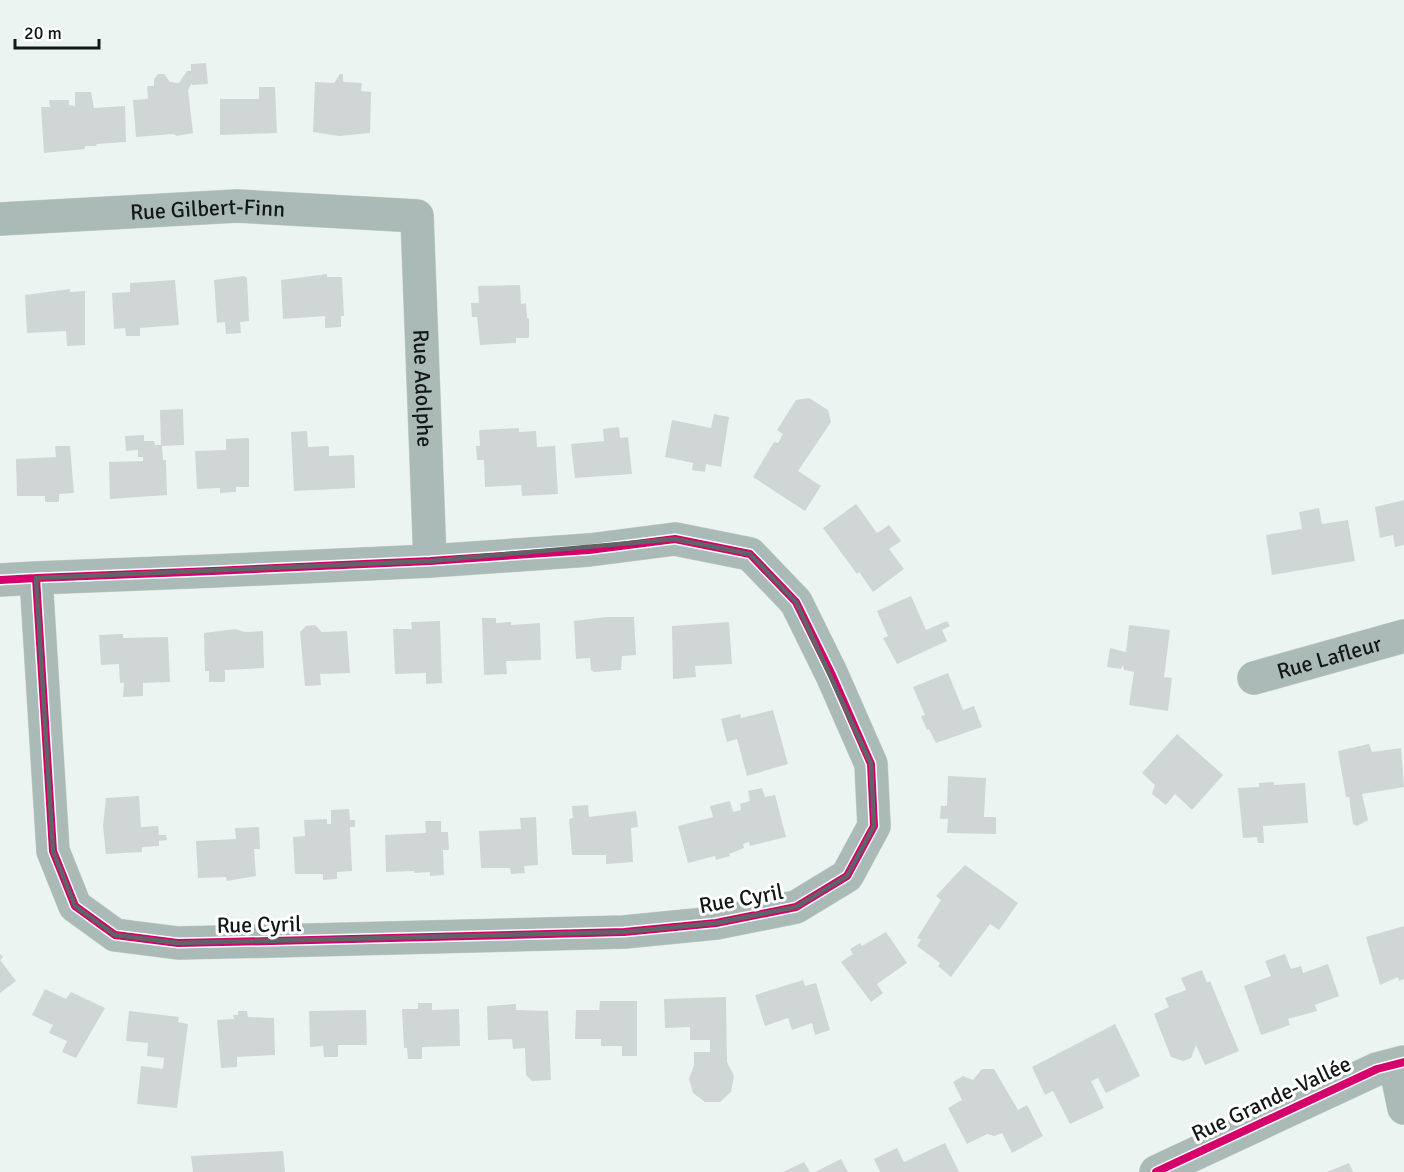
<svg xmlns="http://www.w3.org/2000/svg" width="1404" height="1172" viewBox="0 0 1404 1172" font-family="Signika,sans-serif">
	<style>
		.building { fill: #d0d6d5 }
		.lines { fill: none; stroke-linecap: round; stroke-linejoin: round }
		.minor-casing { stroke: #cad0ce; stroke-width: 34 }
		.minor { stroke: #aabbb7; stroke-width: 33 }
		.cycleway-casing { stroke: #fff; stroke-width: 11 }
		.cycleway { stroke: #d6006c; stroke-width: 8 }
		.marked { fill: none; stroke: #5f6564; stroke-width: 4.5; stroke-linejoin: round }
		.labels { text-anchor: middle; stroke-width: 6; stroke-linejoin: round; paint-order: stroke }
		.street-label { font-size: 22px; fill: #131817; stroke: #fff }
	</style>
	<rect width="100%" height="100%" fill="#ecf4f2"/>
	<g class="building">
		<polygon points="206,63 208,84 192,85 192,83 188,90 193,133 177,136 173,134 136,137 133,100 148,99 147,86 154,86 154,79 158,74 164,74 170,82 179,83 187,71 191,71 191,64"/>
		<polygon points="340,74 343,74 343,82 362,83 361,91 371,92 370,133 339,136 313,132 315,82 334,83"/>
		<polygon points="259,87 275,87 277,133 220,135 220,99 259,99"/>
		<polygon points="75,92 91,92 94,108 125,106 126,142 96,144 97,146 85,146 85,149 44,153 41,107 50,107 49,100 69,100 69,105 75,106"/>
		<polygon points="327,274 327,277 342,277 344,316 341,316 341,327 325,328 325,316 283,319 281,280"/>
		<polygon points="244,276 247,278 249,321 240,322 241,333 226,334 225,322 217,323 214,280"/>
		<polygon points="175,280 179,325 140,328 140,336 126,336 125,328 114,329 112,293 130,292 130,283"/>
		<polygon points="520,285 521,304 526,303 527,318 529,318 529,338 516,338 516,343 480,345 477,317 472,317 471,303 479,303 478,286"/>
		<polygon points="70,289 70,292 85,291 85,345 67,346 66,331 27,333 25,295"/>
		<polygon points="809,398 828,410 831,422 798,471 821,486 805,511 753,477 774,442 778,443 783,434 777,430 796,400"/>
		<polygon points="183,409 184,445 162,446 163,460 166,460 167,495 110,499 109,462 143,461 143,457 138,457 138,450 126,451 125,436 144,435 144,441 154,441 155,445 161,445 160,410"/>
		<polygon points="714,414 729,417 721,467 706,464 705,472 692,470 693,463 665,457 672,420 711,428"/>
		<polygon points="619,427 620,438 628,437 632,474 575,478 571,444 604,441 603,429"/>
		<polygon points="519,428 519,432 536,431 537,447 555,446 558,494 522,496 521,485 485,487 484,460 477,460 476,446 480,446 479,430"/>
		<polygon points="307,431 308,447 329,446 329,456 354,455 355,488 294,491 291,432"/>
		<polygon points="249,438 249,487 236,487 236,492 220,493 220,488 197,489 195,451 226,450 226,439"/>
		<polygon points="55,446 70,446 74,493 59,494 59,502 45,502 45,496 17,496 16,459 56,457"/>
		<polygon points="1404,500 1404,545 1395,547 1393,535 1380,538 1375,507"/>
		<polygon points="856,504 877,533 889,525 901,541 889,549 904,569 873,592 859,572 857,574 823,528"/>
		<polygon points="1319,508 1322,524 1348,520 1355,561 1272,575 1266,535 1302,529 1299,512"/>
		<polygon points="911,596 926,630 947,621 950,626 942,630 947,641 897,664 883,638 888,636 877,611"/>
		<polygon points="606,617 634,617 636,655 622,656 621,670 594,672 591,670 590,658 576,659 574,621"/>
		<polygon points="482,618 496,618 496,623 511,622 511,625 540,623 541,660 506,661 507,674 484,675"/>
		<polygon points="440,621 442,683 426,684 426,673 395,674 393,629 412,629 411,622"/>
		<polygon points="729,622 732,664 695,666 696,677 673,679 672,626"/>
		<polygon points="315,625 322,632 347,631 350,673 320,674 321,685 305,686 300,632 306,626"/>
		<polygon points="1129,625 1170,630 1164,677 1172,678 1168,711 1129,705 1134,672 1124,670 1123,665 1121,669 1107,667 1110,648 1126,652"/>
		<polygon points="235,629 245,632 263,631 264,668 225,670 225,682 209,682 209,671 205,671 204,633"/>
		<polygon points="123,634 123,638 168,637 170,682 143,683 143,696 123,697 124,683 120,683 119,664 101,665 99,635"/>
		<polygon points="948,673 963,710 974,706 982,727 936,743 929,729 927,730 921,716 925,715 913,687"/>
		<polygon points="773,710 788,764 747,776 737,739 727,742 721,719 740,714 741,718"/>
		<polygon points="1177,734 1223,775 1192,810 1175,794 1166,805 1152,794 1155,785 1142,773"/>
		<polygon points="1369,744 1372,752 1401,748 1404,787 1362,794 1368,820 1357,826 1353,824 1349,797 1346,797 1338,751"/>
		<polygon points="948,776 986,778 984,817 996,817 996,834 947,833 948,819 940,819 941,806 947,806"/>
		<polygon points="1274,782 1274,785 1305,783 1308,823 1263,826 1264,843 1258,843 1257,837 1243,838 1238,788 1259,787 1259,783"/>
		<polygon points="762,788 765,797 775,795 786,837 750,846 749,842 743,844 744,848 729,854 730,856 716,860 715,856 688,863 678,826 713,817 710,806 730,801 733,812 741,810 740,804 750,801 748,791"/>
		<polygon points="139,796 141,827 158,826 159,835 166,835 167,840 159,841 159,846 142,847 142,852 106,854 103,826 106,798"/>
		<polygon points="588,805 589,817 636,811 638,827 631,828 633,862 606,864 606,855 572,855 569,819 573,818 572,806"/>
		<polygon points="349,809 350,820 355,820 355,827 350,827 352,871 337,872 337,879 323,880 323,874 295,874 293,837 305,836 304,820 327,819 327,824 331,824 331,810"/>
		<polygon points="536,817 538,865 524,866 525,873 511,874 510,868 481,868 479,831 521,829 520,818"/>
		<polygon points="425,821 441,821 441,832 448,832 449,850 443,850 444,875 430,876 430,872 414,873 414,871 386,872 385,835 426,833"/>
		<polygon points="259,827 260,849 254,849 256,876 227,881 226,877 198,878 196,841 236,839 235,828"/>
		<polygon points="965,865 1018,903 999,930 990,924 951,977 938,966 940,963 917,946 921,940 917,938 941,900 936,896"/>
		<polygon points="1404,926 1404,979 1399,981 1398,977 1380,985 1366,937"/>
		<polygon points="886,932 907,963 877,984 883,993 871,1002 841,962 853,954 850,949 860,943 862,946"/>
		<polygon points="0,954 3,957 0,960 16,981 0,993"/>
		<polygon points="1285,954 1291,969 1301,966 1303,973 1328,964 1339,996 1315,1005 1317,1011 1288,1019 1290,1025 1261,1035 1244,986 1271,976 1265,961"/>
		<polygon points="1202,970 1207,983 1210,981 1239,1051 1205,1065 1196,1045 1191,1058 1183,1061 1171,1057 1154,1014 1169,1007 1165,998 1186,990 1181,978"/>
		<polygon points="803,980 805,986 816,983 830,1030 815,1035 812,1023 792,1030 788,1018 765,1026 755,995"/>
		<polygon points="45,989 66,999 71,992 105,1008 76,1058 62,1052 67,1041 49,1033 53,1025 32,1015"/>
		<polygon points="726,997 727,1062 734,1076 731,1092 720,1102 705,1102 693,1093 689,1079 694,1065 694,1052 710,1052 710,1040 690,1040 690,1027 665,1028 664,999"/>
		<polygon points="600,1001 637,1001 637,1056 622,1056 622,1046 601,1046 601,1039 575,1039 576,1010 599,1010"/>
		<polygon points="418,1003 432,1003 432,1010 459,1009 460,1046 422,1047 422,1059 408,1059 407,1048 404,1048 402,1009 418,1009"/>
		<polygon points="516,1004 516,1010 548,1011 551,1080 532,1081 526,1075 525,1048 513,1049 512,1039 488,1040 487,1006"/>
		<polygon points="366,1010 367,1045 338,1045 338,1057 324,1057 323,1046 310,1047 309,1011"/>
		<polygon points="129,1011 179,1017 178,1022 188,1024 177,1108 137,1104 141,1066 163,1069 164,1058 147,1056 148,1043 126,1041"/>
		<polygon points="238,1011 247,1011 248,1017 274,1018 275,1055 237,1057 237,1067 221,1068 217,1020 234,1019 233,1015 238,1015"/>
		<polygon points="1115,1024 1140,1076 1106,1093 1098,1078 1091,1081 1104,1108 1070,1124 1053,1091 1045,1095 1032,1067"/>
		<polygon points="982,1069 994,1069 1018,1110 1027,1105 1043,1136 1012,1153 1002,1133 995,1136 987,1134 967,1144 948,1108 962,1100 953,1082 963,1076 973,1080"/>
		<polygon points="945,1143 959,1172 880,1172 874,1159 897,1148 904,1162"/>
		<polygon points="283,1151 285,1172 193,1172 191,1156"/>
		<polygon points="841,1159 848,1172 815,1172"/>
		<polygon points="804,1162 810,1172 783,1172"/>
		<polygon points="1349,1163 1353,1172 1327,1172"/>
	</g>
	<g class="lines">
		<defs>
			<g id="minor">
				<path id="s1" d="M 0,219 L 237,206 L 417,216 L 430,561"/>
				<polyline points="0,580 36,578 213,571 430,561 589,550 675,539 750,554 796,602 832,675 871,764 874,826 847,876 796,907 716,923 624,932 272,941 178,943 115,935 75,906 53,851 36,578"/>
				<path id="s2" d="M 1254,678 L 1404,636"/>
				<polyline points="1395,1065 1404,1108"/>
				<polyline points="1156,1172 1377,1069 1404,1062"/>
			</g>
		</defs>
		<use href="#minor" class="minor-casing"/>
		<use href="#minor" class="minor"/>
		<defs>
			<g id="cycleway">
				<polyline points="0,580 36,578 213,571 430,561 589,550 675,539 750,554 796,602 832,675 871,764 874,826 847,876 796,907 716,923 624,932 272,941 178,943 115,935 75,906 53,851 36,578"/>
				<polyline points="1156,1172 1377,1069 1404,1062"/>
			</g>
		</defs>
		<use href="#cycleway" class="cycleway-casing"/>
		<use href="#cycleway" class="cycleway"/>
	</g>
	<path class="marked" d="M 675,539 L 750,554 L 796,602 L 871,764 L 874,826 L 847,876 L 796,907 L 716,923 L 624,932 L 178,943 L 115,935 L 75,906 L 53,851 L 36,578 L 430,561 Z"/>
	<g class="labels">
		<g class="street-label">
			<text dy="8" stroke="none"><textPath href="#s1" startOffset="208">Rue Gilbert-Finn</textPath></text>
			<text dy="8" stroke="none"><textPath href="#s1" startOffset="590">Rue Adolphe</textPath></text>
			<text dy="8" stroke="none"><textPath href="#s2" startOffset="78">Rue Lafleur</textPath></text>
			<text transform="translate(741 898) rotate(-10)" y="8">Rue Cyril</text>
			<text transform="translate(259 924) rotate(-1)" y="8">Rue Cyril</text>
			<text transform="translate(1271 1098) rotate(-25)" y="8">Rue Grande-Vallée</text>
		</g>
	</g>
	<path d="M15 39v9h84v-9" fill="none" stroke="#131817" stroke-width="3"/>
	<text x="24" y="39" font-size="18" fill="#131817" stroke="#ffffff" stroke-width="4.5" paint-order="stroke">20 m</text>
</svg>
